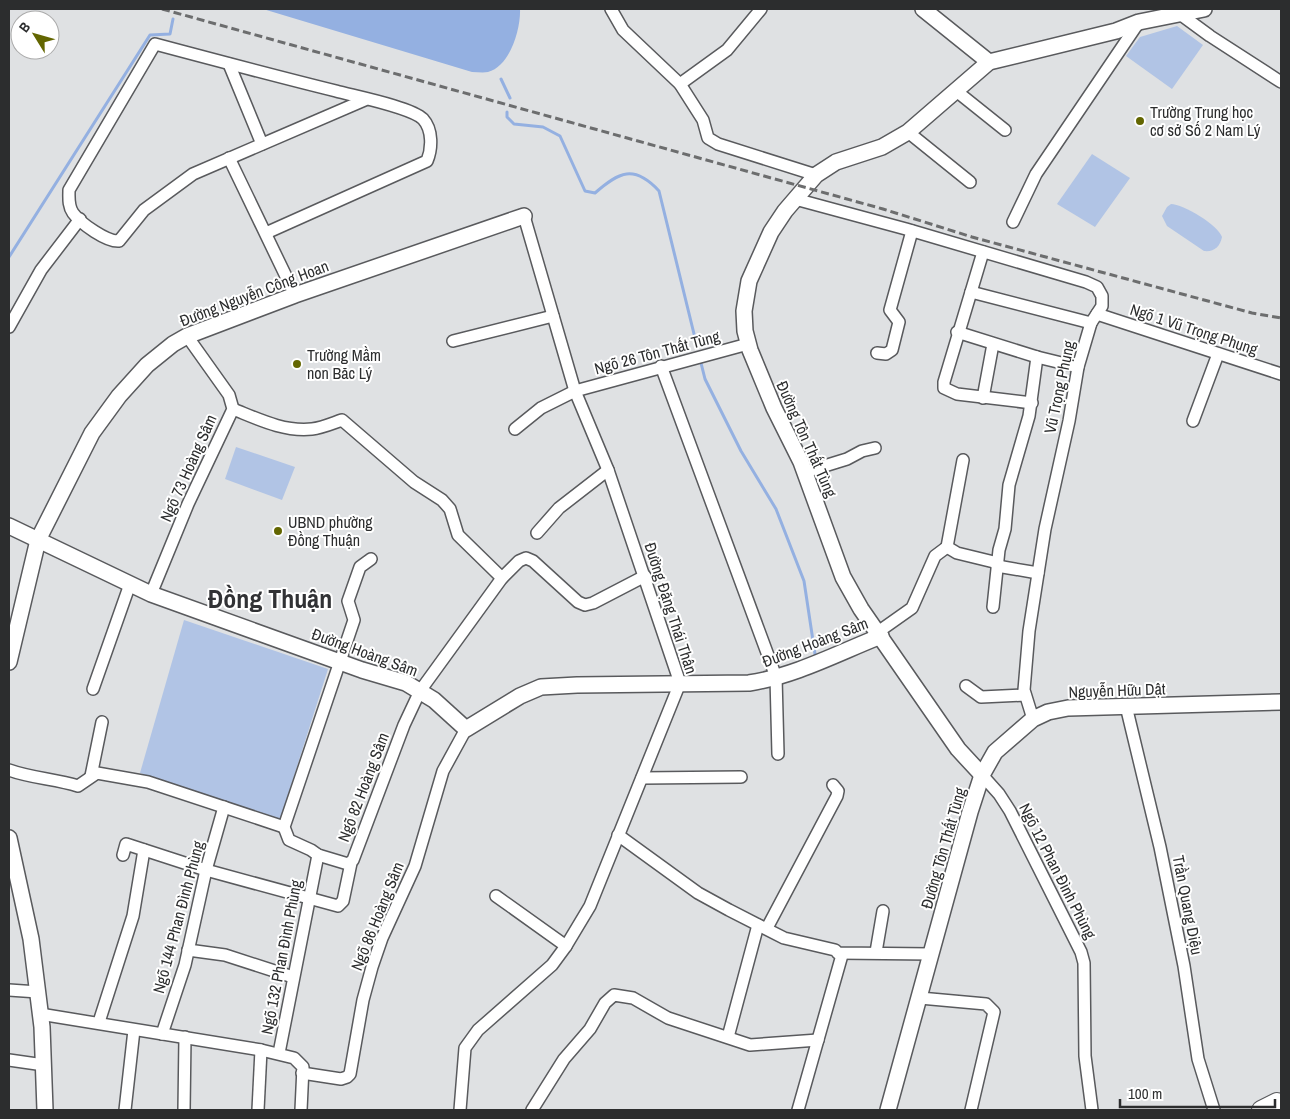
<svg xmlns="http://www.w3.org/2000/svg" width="1290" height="1119" viewBox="0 0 1290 1119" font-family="'Archivo Narrow',sans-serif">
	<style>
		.green { fill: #b1c4e5 }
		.water { fill: #94b0e1 }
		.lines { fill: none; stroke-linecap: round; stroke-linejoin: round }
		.stream { stroke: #94b0e1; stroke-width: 3 }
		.street-casing { stroke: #595a5d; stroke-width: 14 }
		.secondary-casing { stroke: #595a5d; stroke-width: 18 }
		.primary-casing { stroke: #595a5d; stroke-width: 20 }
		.street { stroke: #fff; stroke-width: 11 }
		.secondary { stroke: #fff; stroke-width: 15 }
		.primary { stroke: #fff; stroke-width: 18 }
		.rail { stroke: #6c6d6e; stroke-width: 3; stroke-dasharray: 8 4; stroke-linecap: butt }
		.poi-dot { fill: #636601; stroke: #fff; stroke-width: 2 }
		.labels { text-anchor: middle; stroke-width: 4; stroke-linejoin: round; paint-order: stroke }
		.poi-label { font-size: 16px; fill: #2c2d2e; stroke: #fff; text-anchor: start }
		.street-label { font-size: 16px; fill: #2c2d2e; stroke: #fff }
		.town-label { font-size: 26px; font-weight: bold; fill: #313235; stroke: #fff }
	</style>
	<rect width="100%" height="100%" fill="#dfe1e3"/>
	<g class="green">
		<polygon points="1177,26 1203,45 1172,89 1126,56 1140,37"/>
		<polygon points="1092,154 1130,178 1095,227 1057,204"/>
		<path d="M 1171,204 C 1183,204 1218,225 1222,237 C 1220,247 1214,252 1204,251 L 1167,226 L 1162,216 L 1167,207 Z"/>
		<polygon points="236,447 295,467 282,500 225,479"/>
		<polygon points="184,620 328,669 280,820 140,773"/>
	</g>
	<path class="water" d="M 263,9 L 520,9 C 521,28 510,67 488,72 C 483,73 477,72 472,72 Z"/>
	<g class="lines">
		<g class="stream">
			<polyline points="501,79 510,98"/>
			<path d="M 507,112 L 507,117 L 514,124 L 543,127 L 560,136 L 585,191 L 595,193 C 619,172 634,164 659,191 L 696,342"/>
			<polyline points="9,257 150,35 170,34 173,19"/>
			<polyline points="700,359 705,379 741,451 776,509 804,581 815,654"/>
		</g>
		<defs>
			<g id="street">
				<polyline points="611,9 623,30 680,84 703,120 708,138 718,144 816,175"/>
				<polyline points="1180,14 1210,36 1281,82"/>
				<polyline points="229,64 262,144"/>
				<polyline points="680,84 727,50 761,9"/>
				<polyline points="955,90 1005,130"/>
				<polyline points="908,132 970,182"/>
				<polyline points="229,158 295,295"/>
				<polyline points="795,199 906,229 1086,282 1097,287 1102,296 1102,306 1091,323 1078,367 1069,421 1045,529 1029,631 1024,690 1033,719"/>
				<polyline points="1013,222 1036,174 1139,22"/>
				<path d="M 266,233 L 427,161 C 432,149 433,130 423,119 C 411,107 354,96 336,91 C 275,76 215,60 155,44 L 69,190 C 69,198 68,206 73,213 C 81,224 107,242 119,241 L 144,210 L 193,174 L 367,99"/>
				<polyline points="983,252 944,382 944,388 957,394 1032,403"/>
				<polyline points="971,292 1091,323"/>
				<polyline points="1097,314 1281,374"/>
				<polyline points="9,327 41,270 80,219"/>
				<polyline points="957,332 1037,357 1078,367"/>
				<polyline points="453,341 553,316"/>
				<polyline points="877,353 886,354 892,350 899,322 890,310 912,231"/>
				<polyline points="661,366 776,677 778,754"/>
				<polyline points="983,398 993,344"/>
				<path d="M 233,409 C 258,419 284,432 312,429 C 322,428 333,423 342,420 L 414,482 L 442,500 L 450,509 L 458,535 L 502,578"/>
				<polyline points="1193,421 1218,354"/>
				<polyline points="515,429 541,408 575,391 748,344"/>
				<polyline points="963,460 947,547 957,553 998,563"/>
				<polyline points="805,472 847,459 862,451 875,448"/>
				<polyline points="537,533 559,508 608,470"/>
				<polyline points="371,559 360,567 348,601 354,620 284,827 289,840 311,850 318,855 348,864 353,860 404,725 420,691 502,578 519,561 526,558 533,561 578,602 585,605 593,603 645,576"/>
				<polyline points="997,566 1038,573"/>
				<polyline points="151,594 188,504 233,409 229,395 187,336"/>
				<polyline points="993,607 999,550 1005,529 1009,485 1029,416 1037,357"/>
				<polyline points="878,632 912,608 935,556 947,547"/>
				<polyline points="966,686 981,697 1025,695"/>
				<polyline points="93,689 130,584"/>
				<polyline points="1126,706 1160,847 1184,966 1198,1059 1214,1110"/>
				<path d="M 9,770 C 31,778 55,779 78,786 L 97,773 L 148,782 L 284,827"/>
				<polyline points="982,775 999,794 1010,811 1081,952 1084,963 1085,1056 1092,1110"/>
				<polyline points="91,776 102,722"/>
				<polyline points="642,778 741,777"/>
				<polyline points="618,835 698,893 729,910 784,938 835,950 838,953 931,954"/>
				<polyline points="123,855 126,844 206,870 338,906 343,901 351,863"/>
				<polyline points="496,896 566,946"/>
				<polyline points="767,928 837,796 838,791 833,785"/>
				<polyline points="188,950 225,955 293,977"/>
				<polyline points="876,952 883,911"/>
				<polyline points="9,990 38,992"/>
				<polyline points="920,998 986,1004 994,1012 971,1110"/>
				<polyline points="40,1014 261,1050 294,1058 303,1067 301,1110"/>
				<polyline points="99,1022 133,916 144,850"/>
				<polyline points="162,1034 185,965 206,870 224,807"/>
				<polyline points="728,1037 758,925"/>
				<polyline points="279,1053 318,855"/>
				<polyline points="9,1060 44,1065"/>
				<polyline points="302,1073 341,1079 347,1077 350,1074 363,1000 372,967 382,938 415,866 443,771 466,729"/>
				<polyline points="125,1110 134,1030"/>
				<polyline points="184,1110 185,1037"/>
				<polyline points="258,1110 261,1050"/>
				<polyline points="460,1110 465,1048 478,1030 552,965 566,946 590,906 680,683 608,470 575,391 524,216"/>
				<polyline points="532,1110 564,1059 590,1029 605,1003 614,995 633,998 668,1018 750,1045 818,1040"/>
				<polyline points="798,1110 842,955 838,953"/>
			</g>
			<g id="secondary">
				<polyline points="923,9 989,62"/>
				<path d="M 9,526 L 151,594 L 362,670 L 406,683 L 434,700 L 466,729 L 520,696 L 541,687 L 577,685 L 749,683 C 795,676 838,653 881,636"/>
				<polyline points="9,662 38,540 92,433 119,396 147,365 173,344 187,336 295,295 524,216"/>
				<polyline points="982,775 958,749 861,609 843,577 801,462 774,408 750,350 745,331 744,311 749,281 771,232 785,211 816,175 836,162 882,147 908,132 989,62 1116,31 1139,22 1204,9"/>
				<polyline points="9,838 31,939 42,1027 45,1110"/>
				<polyline points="888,1110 970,812 982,775 995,752 1033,719 1048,712 1068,708 1281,702"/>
			</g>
			<polyline id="primary" points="1261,1110 1277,1102"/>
		</defs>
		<use href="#street" class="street-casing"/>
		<use href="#secondary" class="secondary-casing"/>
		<use href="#primary" class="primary-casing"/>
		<use href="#street" class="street"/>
		<use href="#secondary" class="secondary"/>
		<use href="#primary" class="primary"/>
		<polyline class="rail" points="162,9 883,209 972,237 1252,313 1281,318"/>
	</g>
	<g class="poi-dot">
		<circle cx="1140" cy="121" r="5"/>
		<circle cx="297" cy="364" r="5"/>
		<circle cx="278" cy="531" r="5"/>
	</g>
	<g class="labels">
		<g class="poi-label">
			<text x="1150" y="118">Trường Trung học<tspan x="1150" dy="18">cơ sở Số 2 Nam Lý</tspan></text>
			<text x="307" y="361">Trường Mầm<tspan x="307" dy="18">non Băc Lý</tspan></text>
			<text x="288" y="528">UBND phường<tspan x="288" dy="18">Đồng Thuận</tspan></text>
		</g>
		<g class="street-label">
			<text transform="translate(254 293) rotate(-21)" y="6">Đường Nguyễn Công Hoan</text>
			<text transform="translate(1194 329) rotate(18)" y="6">Ngõ 1 Vũ Trọng Phụng</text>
			<text transform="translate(657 352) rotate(-15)" y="6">Ngõ 26 Tôn Thất Tùng</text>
			<text transform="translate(1059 387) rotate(-78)" y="6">Vũ Trọng Phụng</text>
			<text transform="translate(807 439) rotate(66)" y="6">Đường Tôn Thất Tùng</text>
			<text transform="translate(188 468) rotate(-66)" y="6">Ngõ 73 Hoàng Sâm</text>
			<text transform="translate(671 608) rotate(72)" y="6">Đường Đặng Thái Thân</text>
			<text transform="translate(815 642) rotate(-21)" y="6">Đường Hoàng Sâm</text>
			<text transform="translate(365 652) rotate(20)" y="6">Đường Hoàng Sâm</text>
			<text transform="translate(1117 690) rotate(-2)" y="6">Nguyễn Hữu Dật</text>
			<text transform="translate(363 787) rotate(-69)" y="6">Ngõ 82 Hoàng Sâm</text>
			<text transform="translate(943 848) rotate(-74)" y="6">Đường Tôn Thất Tùng</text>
			<text transform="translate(1058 871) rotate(63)" y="6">Ngõ 12 Phan Đình Phùng</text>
			<text transform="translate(1188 905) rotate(79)" y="6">Trần Quang Diệu</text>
			<text transform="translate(377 916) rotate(-68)" y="6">Ngõ 86 Hoàng Sâm</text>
			<text transform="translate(178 917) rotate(-75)" y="6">Ngõ 144 Phan Đình Phùng</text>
			<text transform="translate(281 957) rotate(-79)" y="6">Ngõ 132 Phan Đình Phùng</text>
		</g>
		<g class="town-label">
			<text x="270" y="608">Đồng Thuận</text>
		</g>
	</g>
	<rect width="1290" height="1119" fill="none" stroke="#2c2d2e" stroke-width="20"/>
	<g transform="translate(35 35) rotate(307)"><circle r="24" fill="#ffffff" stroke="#ababab"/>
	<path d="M0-4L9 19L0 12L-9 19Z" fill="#636601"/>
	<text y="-8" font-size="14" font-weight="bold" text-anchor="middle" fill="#2c2d2e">B</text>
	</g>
	<path d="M1120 1099v8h155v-8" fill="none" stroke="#2c2d2e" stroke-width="2.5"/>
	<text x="1128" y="1099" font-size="15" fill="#2c2d2e" stroke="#ffffff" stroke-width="4" paint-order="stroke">100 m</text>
</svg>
